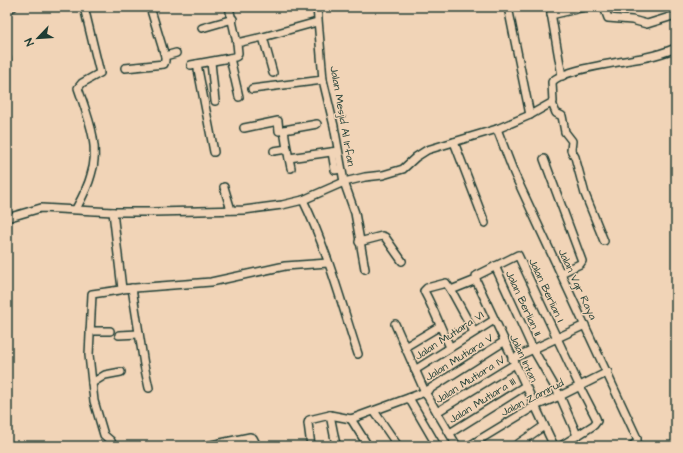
<svg xmlns="http://www.w3.org/2000/svg" width="683" height="453" viewBox="0 0 683 453" font-family="'Architects Daughter',sans-serif">
	<style>
		.lines { fill: none; stroke-linecap: round; stroke-linejoin: round }
		.minor-casing { stroke: #1f3d34; stroke-width: 10 }
		.minor { stroke: #f1d4b7; stroke-width: 7 }
		.labels { text-anchor: middle; stroke-width: 3; stroke-linejoin: round; paint-order: stroke }
		.street-label { font-size: 11px; fill: #1f3d34; stroke: #f1d4b7 }
	</style>
	<rect width="100%" height="100%" fill="#f1d4b7"/>
	<filter id="ink" filterUnits="userSpaceOnUse"><feTurbulence type="fractalNoise" baseFrequency=".025" numOctaves="2"/><feDisplacementMap in="SourceGraphic" scale="8" xChannelSelector="R" yChannelSelector="G"/><feConvolveMatrix kernelMatrix="1 2 1 2 8 2 1 2 1" color-interpolation-filters="sRGB"/></filter>
	<g filter="url(#ink)">
		<g class="lines">
			<defs>
				<g id="minor">
					<polyline points="150,7 165,56 176,53"/>
					<polyline points="229,7 237,43"/>
					<polyline points="317,7 323,80 334,126 344,182 355,213 365,269"/>
					<polyline points="508,7 530,115"/>
					<polyline points="550,7 562,76"/>
					<polyline points="604,7 608,18 632,20 647,24 676,15"/>
					<polyline points="7,9 13,7"/>
					<polyline points="551,15 585,7"/>
					<polyline points="202,28 233,19"/>
					<polyline points="263,37 273,73"/>
					<polyline points="230,58 239,97"/>
					<polyline points="7,59 7,61"/>
					<polyline points="211,62 215,101"/>
					<polyline points="197,64 214,152"/>
					<polyline points="191,65 235,57 237,56 238,53 237,43 263,37 317,22"/>
					<polyline points="125,68 164,64 165,61 165,56"/>
					<polyline points="252,89 323,80"/>
					<polyline points="552,103 556,113 562,116 565,132 572,141 571,150 575,157 585,194 604,241"/>
					<polyline points="244,128 278,121 279,131 284,130"/>
					<polyline points="497,129 514,173 637,438 637,442 632,446"/>
					<polyline points="454,142 485,223"/>
					<polyline points="287,149 284,130 317,124"/>
					<polyline points="274,151 287,149 291,168"/>
					<polyline points="332,152 335,170 341,169"/>
					<polyline points="289,158 338,151"/>
					<polyline points="544,159 582,261 580,264 561,273"/>
					<polyline points="224,187 231,210"/>
					<path d="M 303,200 C 327,249 341,302 358,354"/>
					<path d="M 76,209 C 82,198 88,187 91,175 C 101,146 87,115 78,88 L 82,83 L 100,73 L 84,7"/>
					<polyline points="113,212 122,289 120,290 92,294 89,355 94,401 104,435 111,441 113,446"/>
					<path d="M 7,218 L 41,208 L 113,212 L 154,212 L 244,210 L 282,205 L 303,200 L 344,182 L 365,177 L 383,175 L 403,169 L 416,157 L 427,150 L 497,129 L 530,115 L 553,102 L 552,82 C 562,69 628,61 647,57 C 657,55 666,52 676,48"/>
					<polyline points="359,242 382,236 385,237 402,261"/>
					<polyline points="495,266 533,349 560,396 577,435"/>
					<polyline points="476,280 476,276 518,255 579,385 596,418 597,421 594,425 561,446"/>
					<polyline points="476,280 554,446"/>
					<polyline points="132,288 144,365 149,388"/>
					<polyline points="122,289 211,282 285,266 328,263"/>
					<polyline points="395,324 425,392 457,446"/>
					<polyline points="90,331 110,331"/>
					<polyline points="474,332 451,290 476,280"/>
					<polyline points="119,335 139,334"/>
					<polyline points="405,347 440,326"/>
					<path d="M 450,347 C 441,329 434,309 424,291 L 427,288 L 446,283 L 451,290"/>
					<polyline points="512,359 585,325"/>
					<polyline points="415,370 494,320"/>
					<polyline points="92,383 105,375 121,372"/>
					<polyline points="409,398 437,446"/>
					<polyline points="374,411 398,446"/>
					<polyline points="437,412 515,364"/>
					<polyline points="330,415 335,440 337,446"/>
					<polyline points="351,419 368,446"/>
					<polyline points="450,433 525,386"/>
					<polyline points="206,446 250,437 253,438 257,446"/>
					<polyline points="311,446 308,423 309,420 330,415 351,419 425,392 505,341"/>
					<polyline points="469,446 535,406 560,396 608,372"/>
					<polyline points="515,446 544,426"/>
				</g>
			</defs>
			<use href="#minor" class="minor-casing"/>
			<use href="#minor" class="minor"/>
		</g>
	</g>
	<g class="labels">
		<g class="street-label">
			<text transform="translate(343 116) rotate(80)" y="4">Jalan Mesjid Al Irfan</text>
			<text transform="translate(578 284) rotate(65)" y="4">Jalan Vgr Raya</text>
			<text transform="translate(547 290) rotate(65)" y="4">Jalan Berlian I</text>
			<text transform="translate(524 303) rotate(65)" y="4">Jalan Berlian II</text>
			<text transform="translate(449 335) rotate(-33)" y="4">Jalan Mutiara VI</text>
			<text transform="translate(459 357) rotate(-32)" y="4">Jalan Mutiara V</text>
			<text transform="translate(524 358) rotate(65)" y="4">Jalan Intan</text>
			<text transform="translate(470 379) rotate(-32)" y="4">Jalan Mutiara IV</text>
			<text transform="translate(532 397) rotate(-27)" y="4">Jalan Zamrud</text>
			<text transform="translate(482 400) rotate(-32)" y="4">Jalan Mutiara III</text>
		</g>
	</g>
	<rect width="683" height="453" fill="none" stroke="#f1d4b7" stroke-width="24"/>
	<rect x="12" y="12" width="659" height="429" fill="none" stroke="#1f3d34" stroke-width="1.5" filter="url(#ink)"/>
	<g transform="translate(38 38) rotate(245)" stroke="#f1d4b7" stroke-width="3" paint-order="stroke">
	<path d="M0-3L7 15L0 10L-7 15Z" fill="#1f3d34"/>
	<text y="-6" font-size="11" font-weight="bold" text-anchor="middle" fill="#1f3d34">N</text>
	</g>
</svg>
